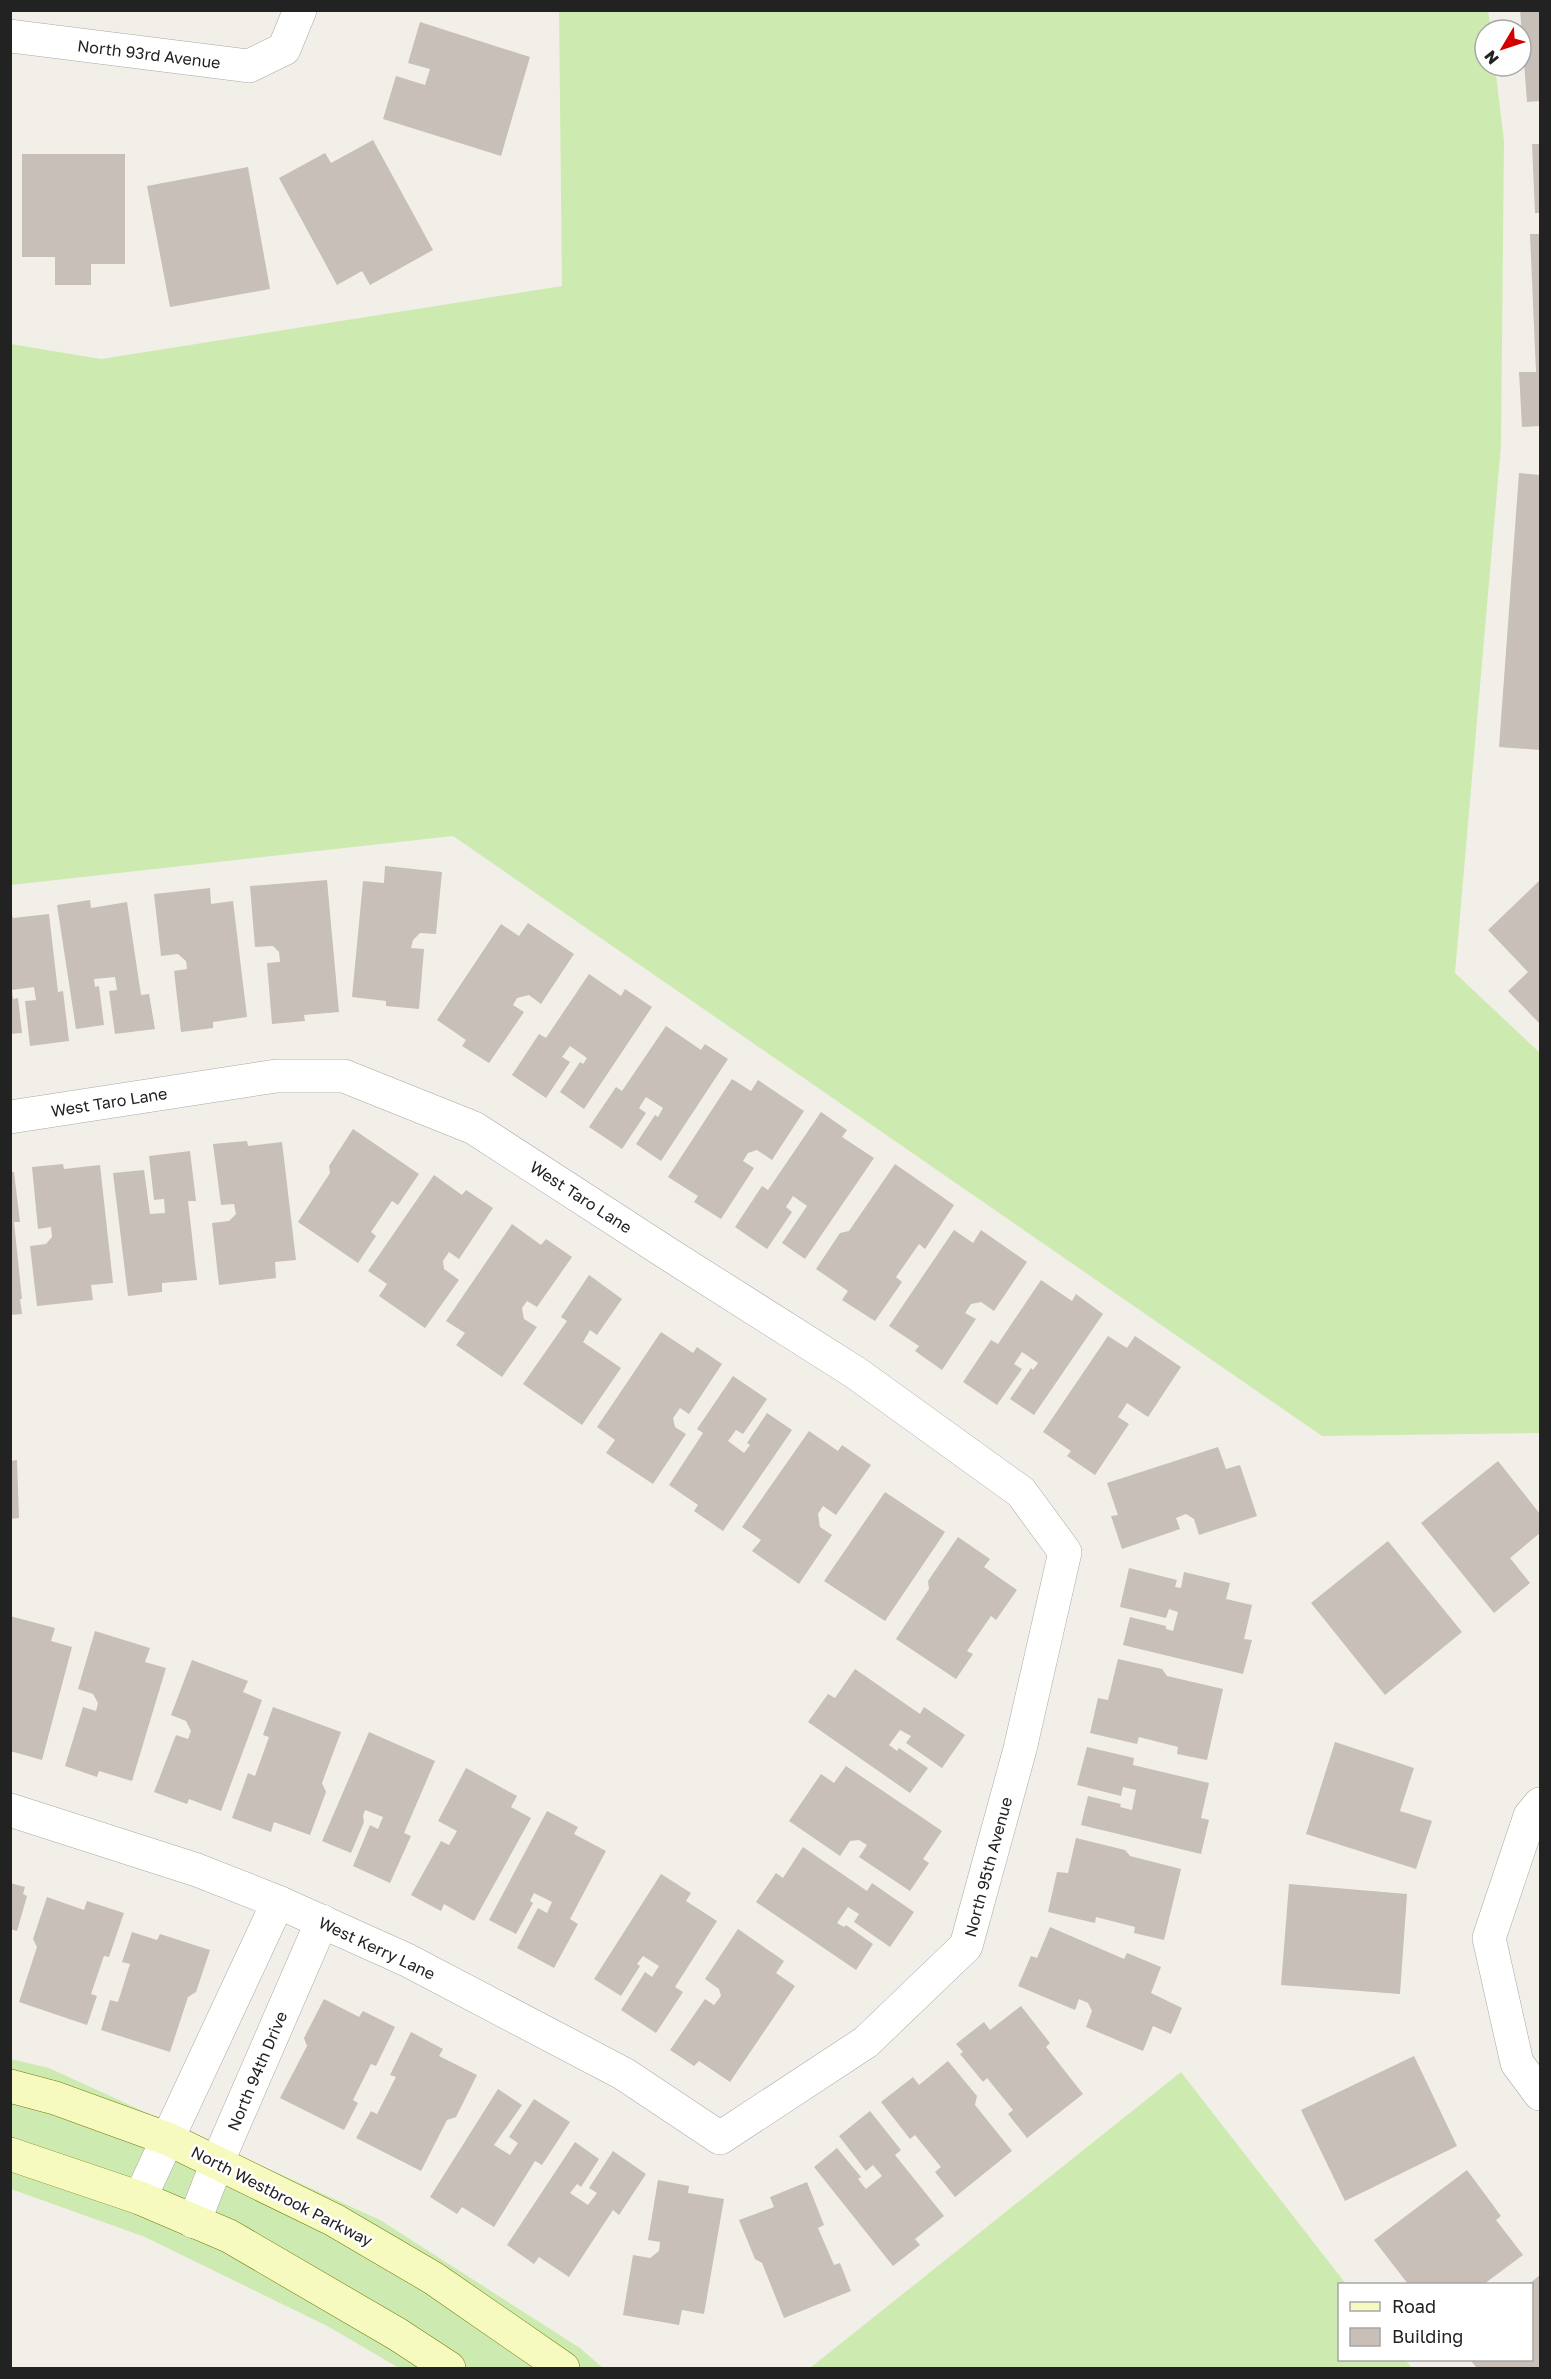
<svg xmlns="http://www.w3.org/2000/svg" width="1551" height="2379" viewBox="0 0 1551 2379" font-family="'Golos Text',sans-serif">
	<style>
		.grass { fill: #cdebb0 }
		.building { fill: #c7bfb8 }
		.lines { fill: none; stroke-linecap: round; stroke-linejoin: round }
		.street-casing { stroke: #a9a9a9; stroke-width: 34 }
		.secondary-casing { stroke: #707d05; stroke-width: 34 }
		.street { stroke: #fff; stroke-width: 33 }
		.secondary { stroke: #f7fabf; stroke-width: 33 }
		.labels { text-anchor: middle; stroke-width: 5; stroke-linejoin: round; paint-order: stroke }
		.street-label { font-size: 16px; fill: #222; stroke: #fff }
	</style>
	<rect width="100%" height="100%" fill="#f2efe9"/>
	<g class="grass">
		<polygon points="559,11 1488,11 1491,30 1485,30 1485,66 1495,66 1504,141 1501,445 1455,973 1540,1053 1540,1433 1322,1436 453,836 11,885 11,344 101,359 562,286"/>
		<polygon points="11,2059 49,2068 380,2220 580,2348 603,2368 399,2368 329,2327 145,2237 11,2189"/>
		<polygon points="1181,2072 1346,2284 1340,2284 1340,2360 1405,2360 1412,2368 810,2368"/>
	</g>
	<g class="building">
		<polygon points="1520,10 1540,10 1540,101 1527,102"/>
		<polygon points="420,22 530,57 501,156 383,119 396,76 425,85 430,69 408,63"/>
		<polygon points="373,140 433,250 370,285 362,271 337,285 279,178 325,153 331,163"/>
		<polygon points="1532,144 1540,144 1540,213 1535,213"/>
		<polygon points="22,154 125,154 125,264 91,264 91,285 55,285 55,257 22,257"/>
		<polygon points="248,167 270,289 170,307 147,186"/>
		<polygon points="1530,234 1540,234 1540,426 1522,427 1519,372 1536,372"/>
		<polygon points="1519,473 1540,475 1540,750 1499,747"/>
		<polygon points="385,866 442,872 436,934 420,933 413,940 411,948 424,949 419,1009 386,1006 386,1001 352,997 363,881 384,883"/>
		<polygon points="327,880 339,1012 304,1015 305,1021 272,1024 267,963 280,962 279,952 273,946 255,947 250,886"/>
		<polygon points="1540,880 1540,1024 1508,991 1528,972 1488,930"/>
		<polygon points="210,888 211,904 233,901 247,1017 213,1022 213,1028 181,1032 174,971 187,969 186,961 178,954 161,956 154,894"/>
		<polygon points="90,900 91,908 127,902 141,995 149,994 155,1029 115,1034 109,991 117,990 115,977 94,979 95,987 99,986 104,1025 76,1029 57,905"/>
		<polygon points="10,910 13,918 49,914 58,992 63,991 69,1041 30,1046 25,1001 36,1000 34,987 12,990 13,999 18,998 22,1033 10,1034"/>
		<polygon points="528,923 574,954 541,1004 529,995 517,998 513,1005 524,1012 489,1063 462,1046 466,1040 437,1020 501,924 519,936"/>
		<polygon points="589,974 621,996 625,989 652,1007 584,1109 560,1092 580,1062 583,1064 587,1058 570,1046 562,1057 570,1062 546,1098 512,1075 539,1034 546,1038"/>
		<polygon points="666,1026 701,1050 705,1044 728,1059 661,1161 636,1144 655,1115 658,1117 663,1108 646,1097 639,1108 646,1113 622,1149 589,1127 616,1087 622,1091"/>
		<polygon points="732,1079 751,1091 758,1080 804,1111 772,1160 757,1150 748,1153 743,1161 754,1168 721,1219 694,1202 698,1196 668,1177"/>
		<polygon points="821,1112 847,1130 842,1137 874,1158 805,1259 782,1243 807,1206 793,1196 786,1207 792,1212 767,1249 735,1227 762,1186 768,1190"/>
		<polygon points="353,1129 419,1174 398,1205 392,1201 371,1232 376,1236 358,1263 298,1222 330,1173 329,1166"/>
		<polygon points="247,1141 248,1146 282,1142 296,1260 275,1262 276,1278 219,1285 212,1223 229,1221 236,1214 234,1204 221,1205 213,1144"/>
		<polygon points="190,1151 196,1201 188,1201 197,1280 162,1283 162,1292 128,1296 113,1173 144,1170 150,1214 165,1213 164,1199 154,1200 149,1156"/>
		<polygon points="63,1164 64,1169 100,1165 113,1283 91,1285 93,1300 37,1306 30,1246 46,1244 52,1237 51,1227 38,1229 32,1167"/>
		<polygon points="895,1164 954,1205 925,1249 919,1244 896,1277 902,1282 875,1321 842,1300 848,1291 816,1269 840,1233 849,1231"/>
		<polygon points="10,1172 14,1172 20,1222 14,1222 22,1299 20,1299 22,1314 10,1315"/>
		<polygon points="434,1175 462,1195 466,1190 493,1208 459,1259 449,1252 443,1261 444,1269 459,1280 425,1328 379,1296 387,1284 368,1271"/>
		<polygon points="512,1224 541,1245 546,1239 572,1257 537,1307 527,1301 522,1308 524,1319 537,1327 502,1377 456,1345 465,1333 446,1321"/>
		<polygon points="954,1230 973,1243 981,1230 1027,1262 994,1311 981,1302 971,1304 965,1313 976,1319 942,1370 915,1351 919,1346 889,1326"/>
		<polygon points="589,1275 622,1299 597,1335 590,1330 583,1342 621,1368 582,1425 523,1384 567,1321 561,1317"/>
		<polygon points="1041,1280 1072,1301 1076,1294 1103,1314 1034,1415 1010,1399 1031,1368 1033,1370 1038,1363 1022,1352 1014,1364 1022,1369 997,1405 963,1382 991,1340 998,1344"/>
		<polygon points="661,1332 693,1353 697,1347 722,1364 689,1414 680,1408 673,1418 675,1427 686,1434 653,1484 606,1453 615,1440 597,1427"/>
		<polygon points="1108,1336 1127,1348 1135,1336 1181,1367 1148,1417 1127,1403 1118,1417 1129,1424 1095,1475 1067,1456 1071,1451 1043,1432"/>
		<polygon points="733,1376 767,1399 743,1434 736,1430 728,1441 744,1453 750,1445 747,1443 767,1413 792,1430 723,1531 694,1511 698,1505 669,1485 703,1433 697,1429"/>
		<polygon points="809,1431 838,1451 842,1445 871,1465 836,1515 823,1506 818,1514 820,1527 832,1535 799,1584 752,1551 761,1540 742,1527"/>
		<polygon points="1218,1447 1226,1469 1240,1465 1257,1516 1199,1535 1194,1519 1186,1514 1176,1518 1180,1529 1122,1549 1111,1516 1118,1515 1107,1483"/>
		<polygon points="17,1460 19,1518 10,1519 10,1461"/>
		<polygon points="1498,1461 1540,1514 1540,1533 1510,1558 1530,1583 1494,1613 1421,1523"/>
		<polygon points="885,1492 945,1532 885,1621 824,1581"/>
		<polygon points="958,1537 990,1559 984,1567 1017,1590 996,1620 991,1616 967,1651 973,1654 956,1679 896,1639 929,1589 928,1581"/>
		<polygon points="1388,1541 1462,1632 1385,1695 1311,1603"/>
		<polygon points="1129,1568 1177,1580 1175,1587 1181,1588 1184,1572 1230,1583 1226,1599 1252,1605 1244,1639 1252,1640 1243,1674 1123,1645 1130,1617 1166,1626 1166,1629 1173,1631 1178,1612 1169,1609 1166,1618 1120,1607"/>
		<polygon points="10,1616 55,1628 51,1641 72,1647 42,1760 10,1751"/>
		<polygon points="95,1631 150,1648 145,1662 166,1668 132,1781 99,1771 97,1777 65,1766 83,1707 96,1711 98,1703 93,1694 78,1689"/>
		<polygon points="1118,1659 1162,1669 1167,1676 1223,1689 1207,1760 1177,1754 1178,1747 1139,1737 1137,1744 1090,1733 1098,1698 1108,1700"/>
		<polygon points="192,1660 248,1681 243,1692 262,1700 221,1811 189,1799 187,1804 154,1792 176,1735 188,1739 191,1731 186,1721 171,1715"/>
		<polygon points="855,1669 920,1714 924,1707 965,1735 942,1768 906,1743 911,1736 900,1730 889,1745 897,1751 899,1748 928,1768 910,1793 808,1722 828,1694 835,1698"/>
		<polygon points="273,1707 341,1732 322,1783 326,1792 310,1835 274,1822 271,1832 232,1818 248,1773 255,1776 269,1737 263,1735"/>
		<polygon points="369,1732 435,1761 404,1833 411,1836 390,1883 353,1866 370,1825 378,1829 383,1817 365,1810 363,1816 364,1822 351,1853 322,1841"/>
		<polygon points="1335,1742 1414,1768 1400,1811 1432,1821 1416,1869 1306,1834"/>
		<polygon points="1087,1747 1134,1758 1133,1765 1209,1783 1201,1818 1209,1820 1201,1854 1081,1825 1088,1796 1121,1804 1120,1807 1132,1810 1136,1790 1123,1787 1121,1796 1077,1785"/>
		<polygon points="846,1766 942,1831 923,1859 929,1863 910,1891 859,1857 867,1845 859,1840 850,1841 840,1856 789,1821 821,1774 834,1783"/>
		<polygon points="466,1768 517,1796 511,1807 531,1818 474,1921 444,1904 441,1911 411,1895 441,1841 449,1845 457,1831 438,1821"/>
		<polygon points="547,1811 578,1827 574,1834 606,1851 570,1919 578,1924 554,1968 517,1948 538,1908 547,1913 552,1902 534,1893 530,1901 533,1903 516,1934 489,1920"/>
		<polygon points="1076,1838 1125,1850 1130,1856 1181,1869 1164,1940 1134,1933 1135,1927 1096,1917 1095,1923 1048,1912 1057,1872 1068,1873"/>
		<polygon points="803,1847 867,1891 872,1883 914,1912 890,1947 854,1922 859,1914 848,1907 837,1923 844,1927 846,1925 873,1944 856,1970 756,1902 776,1873 783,1878"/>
		<polygon points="661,1874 691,1893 686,1901 717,1921 675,1987 683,1992 656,2033 621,2010 645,1972 652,1977 659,1966 643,1956 637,1964 640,1966 621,1996 594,1979"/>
		<polygon points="10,1883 25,1887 23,1894 27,1896 17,1931 10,1929"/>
		<polygon points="1289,1884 1407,1894 1400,1994 1281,1985"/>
		<polygon points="47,1897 84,1910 87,1901 124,1913 109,1957 104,1956 91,1994 97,1996 87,2025 19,2002 37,1947 33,1939"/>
		<polygon points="1050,1927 1124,1959 1127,1953 1161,1967 1151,1993 1182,2008 1171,2034 1153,2026 1143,2051 1086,2027 1092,2011 1088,2003 1079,1999 1075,2010 1018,1986 1031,1956 1037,1958"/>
		<polygon points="738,1929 784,1961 776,1973 795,1986 730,2082 699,2061 694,2066 670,2050 705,1999 714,2005 721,1996 719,1989 705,1979"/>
		<polygon points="132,1932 157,1940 160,1934 210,1950 196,1992 188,1997 170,2052 101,2030 110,2000 118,2002 130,1964 122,1962"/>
		<polygon points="324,1999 359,2017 363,2011 395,2027 376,2066 371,2064 353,2100 358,2103 344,2130 280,2098 307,2046 304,2038"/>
		<polygon points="1021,2006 1050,2043 1046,2047 1083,2094 1027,2138 1008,2114 1013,2110 987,2078 983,2082 960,2054 963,2052 956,2044 984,2022 990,2030"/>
		<polygon points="411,2032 443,2049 439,2056 477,2075 456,2117 447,2120 421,2171 356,2138 371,2111 377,2114 396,2077 390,2075"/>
		<polygon points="1414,2056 1457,2146 1345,2201 1301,2110"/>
		<polygon points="948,2061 977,2096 975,2105 1012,2151 955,2197 935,2172 941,2167 915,2135 910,2139 881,2102 913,2077 919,2085"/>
		<polygon points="498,2089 522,2105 494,2145 510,2155 518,2143 509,2137 534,2099 570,2122 542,2165 535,2161 494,2227 462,2207 457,2214 430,2197"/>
		<polygon points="870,2111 901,2150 895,2155 944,2216 915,2239 920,2245 893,2266 814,2167 837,2148 861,2177 858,2179 866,2189 882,2176 873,2165 866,2171 839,2136"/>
		<polygon points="575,2142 599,2159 581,2187 577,2184 570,2193 588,2205 597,2193 589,2188 613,2151 646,2174 619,2215 613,2210 569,2277 539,2257 534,2264 507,2245"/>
		<polygon points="1467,2170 1501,2216 1496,2220 1523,2255 1484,2284 1408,2284 1374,2240"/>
		<polygon points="658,2180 689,2186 688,2193 724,2199 704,2314 682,2310 679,2325 623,2315 633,2255 650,2258 659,2251 660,2242 648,2240"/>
		<polygon points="807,2182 824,2225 818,2228 834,2265 840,2263 851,2291 784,2318 762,2263 755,2259 739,2220 774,2207 770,2197"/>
		<polygon points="1540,2275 1540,2368 1477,2368 1470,2360 1532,2360 1532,2284 1529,2284"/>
	</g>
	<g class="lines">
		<defs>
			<g id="street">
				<polyline points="10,36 249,66 284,49 300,10"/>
				<polyline points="10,1117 276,1076 344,1076 474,1128 673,1257 856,1373 1021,1492 1065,1552 1020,1749 966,1946 866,2042 720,2138 624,2074 407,1960 278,1902 197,1870 10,1810"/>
				<polyline points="1540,1804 1530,1816 1489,1938 1517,2063 1540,2094"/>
				<polyline points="140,2198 278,1902"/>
				<polyline points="194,2222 217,2163 322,1921"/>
			</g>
			<g id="secondary">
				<polyline points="10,2086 55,2098 168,2139 334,2220 433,2278 563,2368"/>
				<polyline points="10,2154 140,2198 229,2236 397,2334 449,2368"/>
			</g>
		</defs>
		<use href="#street" class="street-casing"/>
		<use href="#secondary" class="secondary-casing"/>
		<use href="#street" class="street"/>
		<use href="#secondary" class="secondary"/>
	</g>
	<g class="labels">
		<g class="street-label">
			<text transform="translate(149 54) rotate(7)" y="6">North 93rd Avenue</text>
			<text transform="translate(109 1102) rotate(-9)" y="6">West Taro Lane</text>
			<text transform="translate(581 1197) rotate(33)" y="6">West Taro Lane</text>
			<text transform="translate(988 1867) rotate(-75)" y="6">North 95th Avenue</text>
			<text transform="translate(377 1948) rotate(25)" y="6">West Kerry Lane</text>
			<text transform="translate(257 2071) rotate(-67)" y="6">North 94th Drive</text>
			<text transform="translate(282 2196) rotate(27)" y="6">North Westbrook Parkway</text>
		</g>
	</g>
	<rect width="1551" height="2379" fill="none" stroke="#222222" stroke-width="24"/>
	<rect x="1338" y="2283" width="195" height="78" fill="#ffffff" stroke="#a7a7a7" stroke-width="1.5"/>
	<rect x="1350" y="2302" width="30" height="9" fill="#f7fabf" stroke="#a7a7a7" stroke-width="1.5"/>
	<text x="1392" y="2313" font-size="18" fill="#222222">Road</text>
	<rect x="1350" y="2328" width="30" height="18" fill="#c7bfb8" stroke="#a7a7a7" stroke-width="1.5"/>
	<text x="1392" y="2343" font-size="18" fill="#222222">Building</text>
	<g transform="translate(1503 48) rotate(231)"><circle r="28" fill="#ffffff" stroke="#a7a7a7" stroke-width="1.5"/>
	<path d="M0-4.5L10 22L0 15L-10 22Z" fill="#d40000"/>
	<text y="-9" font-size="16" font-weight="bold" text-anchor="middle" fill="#222222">N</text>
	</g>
</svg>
